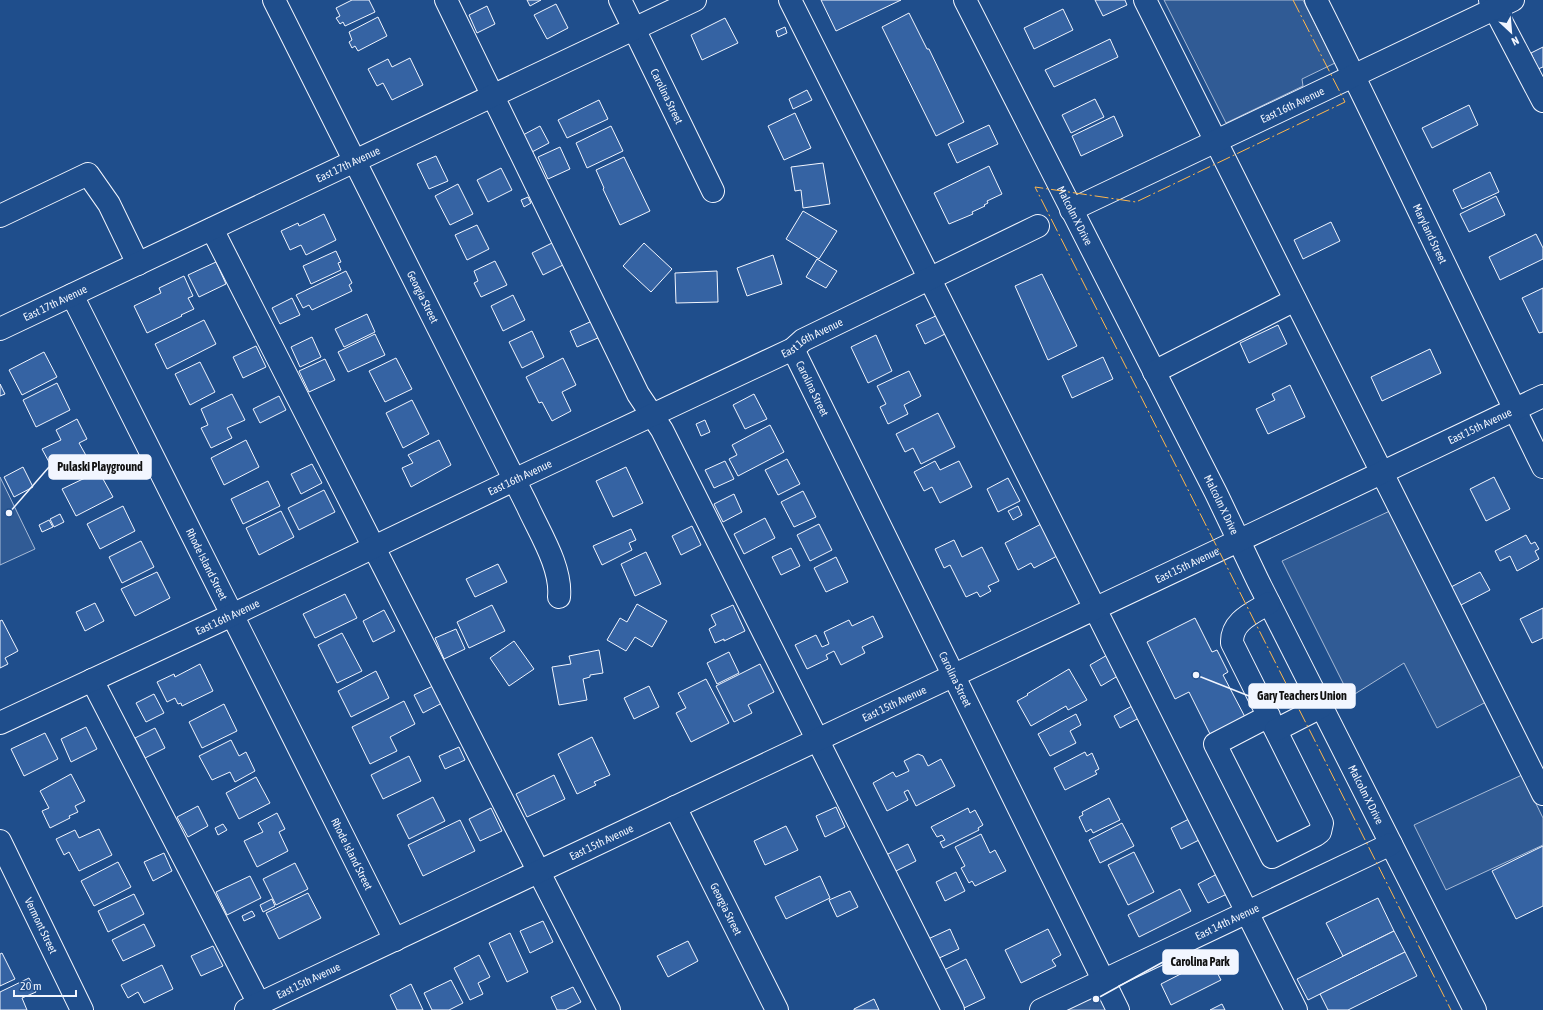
<svg xmlns="http://www.w3.org/2000/svg" width="1543" height="1010" viewBox="0 0 1543 1010" font-family="'Asap Condensed',sans-serif">
	<style>
		.green { fill: #305b95; stroke: #a8bbd7 }
		.building { fill: #3563a3; stroke: #f2f6ff }
		.lines { fill: none; stroke-linecap: round; stroke-linejoin: round }
		.minor-casing { stroke: #f2f6ff; stroke-width: 24 }
		.major-casing { stroke: #f2f6ff; stroke-width: 24 }
		.minor { stroke: #1f4e8c; stroke-width: 22 }
		.major { stroke: #1f4e8c; stroke-width: 22 }
		.power { stroke: #ffb74d; stroke-width: 1; stroke-dasharray: 14 3 2 3; stroke-linecap: butt }
		.labels { text-anchor: middle; stroke-width: 3; stroke-linejoin: round; paint-order: stroke }
		.street-label { font-size: 11px; fill: #f2f6ff; stroke: #1f4e8c }
		.leader { fill: none; stroke: #f2f6ff; stroke-width: 1.5 }
		.callout-dot { fill: #f2f6ff; stroke: #1f4e8c; stroke-width: 1.5 }
		.callout { fill: #f2f6ff; stroke: #f2f6ff; stroke-width: 1.5 }
		.callout-label { font-size: 12px; text-anchor: middle; font-weight: bold; fill: #111 }
	</style>
	<rect width="100%" height="100%" fill="#1f4e8c"/>
	<g class="green">
		<polygon points="1164,0 1303,0 1335,63 1302,79 1303,86 1226,123"/>
		<polygon points="0,477 35,549 0,565"/>
		<polygon points="1392,510 1486,702 1437,728 1404,663 1350,697 1282,561"/>
		<polygon points="1522,775 1543,818 1543,845 1446,890 1414,825"/>
		<polygon points="1105,987 1116,1010 1058,1010"/>
	</g>
	<g class="building">
		<polygon points="352,0 369,0 375,12 345,26 343,22 340,24 336,18 340,16 336,8"/>
		<polygon points="527,0 541,0 530,6"/>
		<polygon points="821,0 901,0 836,31"/>
		<polygon points="1095,0 1125,0 1127,5 1103,16"/>
		<polygon points="556,4 568,28 547,39 534,15"/>
		<polygon points="487,6 495,24 477,33 469,15"/>
		<polygon points="1063,9 1073,30 1034,49 1024,28"/>
		<polygon points="909,13 927,49 929,49 964,122 936,136 882,27"/>
		<polygon points="378,17 387,36 358,51 355,46 352,48 349,42 352,40 349,32"/>
		<polygon points="725,18 738,43 702,60 691,35"/>
		<polygon points="785,27 787,33 778,37 776,31"/>
		<polygon points="1110,39 1118,57 1054,87 1045,70"/>
		<polygon points="1543,47 1543,67 1538,69 1531,53"/>
		<polygon points="410,58 423,85 392,100 383,83 377,86 368,69 388,59 392,67"/>
		<polygon points="807,90 812,100 793,109 789,99"/>
		<polygon points="1095,99 1104,117 1071,133 1062,115"/>
		<polygon points="599,100 608,119 567,138 558,120"/>
		<polygon points="1469,105 1478,125 1432,148 1422,128"/>
		<polygon points="795,113 811,148 784,160 768,126"/>
		<polygon points="1114,116 1123,136 1081,156 1072,136"/>
		<polygon points="989,125 998,144 957,163 948,144"/>
		<polygon points="540,126 549,143 532,152 523,135"/>
		<polygon points="611,126 623,151 587,168 576,143"/>
		<polygon points="560,147 570,169 548,179 538,157"/>
		<polygon points="436,156 448,181 429,189 417,164"/>
		<polygon points="624,157 650,211 620,225 603,189 604,188 596,170"/>
		<polygon points="823,163 830,204 803,208 801,190 795,191 791,167"/>
		<polygon points="989,166 1002,194 987,201 988,203 984,205 985,206 972,212 973,214 949,224 934,193"/>
		<polygon points="501,168 512,190 488,202 477,180"/>
		<polygon points="1490,172 1499,192 1462,209 1453,190"/>
		<polygon points="458,184 473,214 450,225 435,196"/>
		<polygon points="1496,196 1505,215 1469,232 1460,214"/>
		<polygon points="528,197 531,203 524,207 521,200"/>
		<polygon points="803,211 837,231 819,259 786,239"/>
		<polygon points="324,214 336,240 306,255 301,245 290,250 281,231 298,223 299,226"/>
		<polygon points="1331,222 1340,241 1303,259 1294,240"/>
		<polygon points="477,225 489,249 467,260 455,235"/>
		<polygon points="1536,234 1543,248 1543,259 1500,280 1489,257"/>
		<polygon points="554,242 565,264 543,275 532,253"/>
		<polygon points="644,243 672,269 651,292 623,266"/>
		<polygon points="336,251 341,262 338,263 341,270 311,284 303,266"/>
		<polygon points="773,255 782,284 747,296 737,268"/>
		<polygon points="817,259 837,271 826,288 806,277"/>
		<polygon points="495,261 507,285 481,297 474,283 478,281 474,271"/>
		<polygon points="216,262 226,284 199,297 188,275"/>
		<polygon points="346,271 352,283 349,285 352,291 312,310 309,305 303,308 296,295"/>
		<polygon points="717,271 718,302 676,303 675,273"/>
		<polygon points="1042,274 1077,346 1048,360 1015,286"/>
		<polygon points="184,276 193,296 188,298 194,309 181,315 182,316 147,333 134,306 161,293 159,288"/>
		<polygon points="1543,288 1543,332 1539,333 1522,298"/>
		<polygon points="513,295 525,320 503,331 491,306"/>
		<polygon points="292,298 300,315 280,324 272,308"/>
		<polygon points="367,314 375,332 344,347 335,329"/>
		<polygon points="940,314 949,332 925,344 916,325"/>
		<polygon points="204,320 216,344 167,369 155,344"/>
		<polygon points="592,321 600,337 577,347 570,331"/>
		<polygon points="1278,325 1287,344 1249,363 1240,343"/>
		<polygon points="532,331 544,357 522,368 509,342"/>
		<polygon points="375,334 385,355 348,372 338,352"/>
		<polygon points="876,335 892,371 868,383 851,347"/>
		<polygon points="312,337 321,357 300,367 291,347"/>
		<polygon points="256,346 266,367 243,378 233,357"/>
		<polygon points="1430,349 1441,373 1382,401 1371,377"/>
		<polygon points="44,352 57,377 22,395 9,370"/>
		<polygon points="1103,357 1113,379 1072,398 1062,376"/>
		<polygon points="396,358 412,389 385,402 369,371"/>
		<polygon points="563,358 576,385 562,392 571,411 552,421 542,402 539,403 526,377"/>
		<polygon points="325,359 335,380 309,392 299,371"/>
		<polygon points="200,362 215,392 190,405 175,374"/>
		<polygon points="909,371 921,396 904,405 908,414 888,424 880,407 886,404 877,386"/>
		<polygon points="57,383 70,410 36,427 23,400"/>
		<polygon points="0,384 5,394 0,396"/>
		<polygon points="1290,385 1305,417 1268,434 1256,409 1275,400 1272,394"/>
		<polygon points="232,394 245,420 227,428 232,438 211,448 201,428 208,425 201,409"/>
		<polygon points="754,394 767,419 745,429 733,405"/>
		<polygon points="279,396 286,410 260,423 253,409"/>
		<polygon points="412,400 429,434 403,448 386,413"/>
		<polygon points="938,413 955,447 921,464 913,448 905,452 896,434"/>
		<polygon points="77,419 87,439 79,443 88,459 56,475 42,449 61,440 56,430"/>
		<polygon points="705,420 710,432 701,436 696,424"/>
		<polygon points="770,425 784,452 738,476 729,459 737,455 732,445"/>
		<polygon points="246,440 259,467 224,485 211,458"/>
		<polygon points="439,440 451,465 411,487 402,468 413,463 408,455"/>
		<polygon points="787,459 800,484 778,495 765,470"/>
		<polygon points="99,460 108,477 103,479 113,497 76,516 62,489 85,478 81,470"/>
		<polygon points="725,461 734,479 714,488 705,470"/>
		<polygon points="935,461 940,470 959,461 972,487 940,503 932,487 924,491 914,472"/>
		<polygon points="312,464 322,483 301,494 291,474"/>
		<polygon points="23,467 33,487 14,497 4,477"/>
		<polygon points="626,467 643,503 613,517 596,481"/>
		<polygon points="1494,477 1510,509 1486,521 1470,489"/>
		<polygon points="1008,478 1020,501 998,512 987,489"/>
		<polygon points="268,481 280,506 243,524 231,499"/>
		<polygon points="324,490 335,512 299,530 288,508"/>
		<polygon points="803,491 816,517 794,527 781,502"/>
		<polygon points="734,494 742,512 723,522 714,504"/>
		<polygon points="123,506 135,531 100,549 87,524"/>
		<polygon points="1018,506 1022,515 1013,520 1008,511"/>
		<polygon points="281,511 294,537 259,555 246,528"/>
		<polygon points="60,514 64,522 54,527 50,519"/>
		<polygon points="765,518 775,538 744,554 734,534"/>
		<polygon points="49,520 53,527 42,532 39,525"/>
		<polygon points="1043,523 1059,555 1034,568 1031,563 1018,570 1005,543"/>
		<polygon points="819,524 832,550 810,561 797,535"/>
		<polygon points="692,526 701,545 681,555 672,536"/>
		<polygon points="631,529 636,540 629,543 632,550 602,565 593,546"/>
		<polygon points="1526,535 1531,544 1535,542 1539,549 1535,551 1539,559 1517,571 1510,556 1500,561 1495,551"/>
		<polygon points="954,540 962,557 982,547 999,581 988,586 991,591 980,597 977,592 966,597 950,565 944,568 935,549"/>
		<polygon points="141,541 154,567 122,583 109,557"/>
		<polygon points="791,548 800,566 781,575 772,557"/>
		<polygon points="646,552 661,584 635,596 621,564"/>
		<polygon points="836,557 848,582 826,592 814,568"/>
		<polygon points="498,564 507,582 475,597 466,579"/>
		<polygon points="157,572 170,598 135,616 121,589"/>
		<polygon points="1480,572 1490,590 1461,605 1451,587"/>
		<polygon points="345,594 357,618 315,638 303,614"/>
		<polygon points="95,603 104,621 85,631 76,612"/>
		<polygon points="637,604 667,621 652,647 635,637 626,651 607,640 620,618 627,622"/>
		<polygon points="492,605 505,631 469,648 457,622"/>
		<polygon points="733,605 745,631 724,641 724,639 715,643 709,629 716,625 711,615"/>
		<polygon points="1543,608 1543,638 1532,643 1520,619"/>
		<polygon points="384,610 395,631 373,642 363,621"/>
		<polygon points="873,616 883,637 862,647 865,653 841,665 834,651 826,655 828,659 807,669 795,645 816,635 822,647 829,644 824,632 849,620 852,626"/>
		<polygon points="1195,618 1212,652 1217,650 1228,672 1223,675 1245,717 1210,734 1189,692 1175,699 1147,642"/>
		<polygon points="2,620 18,651 5,658 8,664 0,668 0,621"/>
		<polygon points="456,629 465,649 444,659 435,638"/>
		<polygon points="342,633 362,671 337,683 318,645"/>
		<polygon points="514,641 534,669 509,686 490,658"/>
		<polygon points="599,650 603,673 590,675 590,677 583,679 587,700 559,705 552,667 571,664 569,656"/>
		<polygon points="729,652 739,673 717,684 707,663"/>
		<polygon points="1109,654 1121,674 1101,686 1090,665"/>
		<polygon points="200,664 213,691 182,706 181,703 178,704 175,698 167,702 157,682 174,674 175,677"/>
		<polygon points="760,664 774,692 748,705 752,713 734,722 716,686"/>
		<polygon points="1069,669 1087,700 1068,710 1066,706 1031,726 1017,701 1028,695 1027,694"/>
		<polygon points="376,671 389,698 351,717 338,691"/>
		<polygon points="706,679 729,723 691,742 676,713 686,708 678,693"/>
		<polygon points="433,686 442,703 423,713 414,695"/>
		<polygon points="649,686 659,707 634,719 624,698"/>
		<polygon points="154,694 164,713 146,722 136,703"/>
		<polygon points="404,701 415,724 390,737 397,751 370,764 352,727"/>
		<polygon points="224,704 237,731 202,748 189,722"/>
		<polygon points="1132,706 1139,718 1120,728 1114,716"/>
		<polygon points="1076,714 1081,725 1070,731 1076,743 1050,756 1038,734"/>
		<polygon points="86,727 97,749 71,762 61,739"/>
		<polygon points="155,728 165,748 145,758 135,738"/>
		<polygon points="45,733 58,759 24,776 11,749"/>
		<polygon points="592,737 610,775 594,782 596,785 577,794 558,754"/>
		<polygon points="231,740 239,756 246,752 255,771 235,782 230,772 212,780 199,756"/>
		<polygon points="459,747 465,760 445,769 439,756"/>
		<polygon points="1085,752 1087,756 1092,753 1099,769 1095,771 1097,774 1065,790 1054,768"/>
		<polygon points="918,754 923,756 928,766 941,759 955,786 916,806 908,790 904,792 908,800 887,811 873,783 893,772 896,777 909,771 904,761"/>
		<polygon points="409,756 421,781 383,799 371,775"/>
		<polygon points="71,774 85,801 75,806 78,812 69,816 70,818 50,828 42,811 49,808 40,791"/>
		<polygon points="554,775 565,799 527,817 516,794"/>
		<polygon points="256,777 270,803 239,819 226,793"/>
		<polygon points="433,797 445,821 409,839 397,815"/>
		<polygon points="1109,798 1120,820 1093,833 1091,829 1086,832 1079,817 1083,815 1082,812"/>
		<polygon points="198,806 208,826 188,837 177,817"/>
		<polygon points="836,807 845,827 825,837 816,816"/>
		<polygon points="491,808 502,831 480,841 469,819"/>
		<polygon points="968,808 970,813 975,810 983,825 978,828 979,830 943,848 940,842 945,840 942,835 937,837 931,827"/>
		<polygon points="277,813 285,829 279,832 288,851 257,867 244,841 263,832 258,823"/>
		<polygon points="1191,818 1201,839 1181,849 1171,828"/>
		<polygon points="460,820 475,851 423,876 408,845"/>
		<polygon points="1122,823 1134,846 1100,863 1089,840"/>
		<polygon points="223,824 227,830 218,835 215,828"/>
		<polygon points="786,826 798,850 765,865 754,841"/>
		<polygon points="99,829 112,855 79,871 69,852 64,855 56,839 75,830 79,838"/>
		<polygon points="981,834 990,853 995,850 1006,871 975,886 972,881 969,883 961,868 965,866 955,847"/>
		<polygon points="908,844 916,861 894,872 886,855"/>
		<polygon points="1543,846 1543,906 1516,919 1492,871"/>
		<polygon points="1134,852 1154,892 1128,905 1108,865"/>
		<polygon points="164,853 172,871 153,881 144,862"/>
		<polygon points="118,862 131,887 94,906 81,881"/>
		<polygon points="295,863 308,889 276,905 263,879"/>
		<polygon points="956,872 965,891 945,901 936,882"/>
		<polygon points="1217,874 1227,894 1208,903 1198,884"/>
		<polygon points="250,876 261,898 227,915 216,892"/>
		<polygon points="820,876 830,898 786,919 775,897"/>
		<polygon points="1180,889 1191,911 1139,937 1128,915"/>
		<polygon points="850,891 858,907 837,917 829,900"/>
		<polygon points="308,893 321,918 279,939 266,913"/>
		<polygon points="134,894 144,914 108,932 98,911"/>
		<polygon points="1378,898 1394,931 1343,956 1326,923"/>
		<polygon points="272,899 275,906 263,912 260,905"/>
		<polygon points="252,911 255,916 244,921 242,916"/>
		<polygon points="543,921 553,942 530,953 520,931"/>
		<polygon points="144,924 155,946 123,961 112,940"/>
		<polygon points="950,929 959,949 937,959 928,939"/>
		<polygon points="1048,929 1061,955 1052,960 1056,966 1021,983 1005,950"/>
		<polygon points="1394,931 1405,952 1308,1000 1297,979"/>
		<polygon points="510,933 528,972 507,982 489,943"/>
		<polygon points="688,941 698,961 668,977 657,956"/>
		<polygon points="213,946 223,966 201,976 191,956"/>
		<polygon points="1405,952 1417,976 1348,1010 1328,1010 1320,994"/>
		<polygon points="2,953 15,979 0,986 0,954"/>
		<polygon points="479,955 490,977 478,983 483,994 470,1000 454,968"/>
		<polygon points="966,959 985,998 962,1009 944,970"/>
		<polygon points="1210,959 1221,980 1171,1005 1161,984"/>
		<polygon points="162,965 173,989 144,1003 138,992 128,998 121,985"/>
		<polygon points="29,978 36,992 22,998 27,1010 0,1010 0,992"/>
		<polygon points="451,980 463,1003 449,1010 432,1010 424,993"/>
		<polygon points="411,984 423,1010 397,1010 390,995"/>
		<polygon points="573,987 581,1002 565,1010 557,1010 551,997"/>
		<polygon points="874,999 879,1010 854,1010 854,1009"/>
		<polygon points="1222,1004 1225,1010 1210,1010"/>
	</g>
	<g class="lines">
		<defs>
			<g id="minor">
				<path id="s1" d="M 274,0 L 527,505 C 539,532 562,567 559,597"/>
				<polyline points="446,0 638,394 662,430 953,1010"/>
				<path id="s2" d="M 620,0 L 713,191"/>
				<polyline points="790,0 1296,1010"/>
				<path id="s3" d="M 965,0 L 1216,493 L 1258,581 L 1475,1010"/>
				<polyline points="1145,0 1543,794"/>
				<path id="s4" d="M 1316,0 C 1394,155 1466,312 1543,467"/>
				<polyline points="1490,0 1543,101"/>
				<path id="s5" d="M 1071,210 L 1513,0"/>
				<polyline points="0,216 88,174 109,204 138,264"/>
				<polyline points="212,229 609,1010"/>
				<path id="s6" d="M 72,295 L 395,940"/>
				<path id="s7" d="M 0,329 L 695,0"/>
				<path id="s8" d="M 793,349 L 1118,1010"/>
				<polyline points="1154,372 1295,300"/>
				<polyline points="92,680 259,1004"/>
				<path d="M 1269,716 L 1215,744 L 1272,857 L 1316,835 L 1320,832 L 1322,823 L 1232,643 C 1231,621 1253,613 1269,603"/>
				<path id="s9" d="M 0,723 L 232,615 L 514,480 L 793,349 L 803,340 L 1038,226"/>
				<polyline points="1276,730 1321,707"/>
				<path id="s10" d="M 675,807 L 777,1010"/>
				<path id="s11" d="M 0,841 L 82,1010"/>
				<path id="s12" d="M 1041,1010 L 1391,844"/>
			</g>
			<g id="major">
				<path id="s13" d="M 246,1010 L 1276,523 L 1543,396"/>
			</g>
		</defs>
		<use href="#minor" class="minor-casing"/>
		<use href="#major" class="major-casing"/>
		<use href="#minor" class="minor"/>
		<use href="#major" class="major"/>
		<polyline class="power" points="1293,0 1345,102 1136,202 1035,187 1451,1010"/>
	</g>
	<g class="labels">
		<g class="street-label">
			<text dy="4" stroke="none"><textPath href="#s2" startOffset="107">Carolina Street</textPath></text>
			<text dy="4" stroke="none"><textPath href="#s5" startOffset="245">East 16th Avenue</textPath></text>
			<text dy="4" stroke="none"><textPath href="#s7" startOffset="385">East 17th Avenue</textPath></text>
			<text dy="4" stroke="none"><textPath href="#s3" startOffset="242">Malcolm X Drive</textPath></text>
			<text dy="4" stroke="none"><textPath href="#s4" startOffset="260">Maryland Street</textPath></text>
			<text dy="4" stroke="none"><textPath href="#s1" startOffset="332">Georgia Street</textPath></text>
			<text dy="4" stroke="none"><textPath href="#s7" startOffset="61">East 17th Avenue</textPath></text>
			<text dy="4" stroke="none"><textPath href="#s9" startOffset="899">East 16th Avenue</textPath></text>
			<text dy="4" stroke="none"><textPath href="#s8" startOffset="44">Carolina Street</textPath></text>
			<text dy="4" stroke="none"><textPath href="#s13" startOffset="1365">East 15th Avenue</textPath></text>
			<text dy="4" stroke="none"><textPath href="#s9" startOffset="575">East 16th Avenue</textPath></text>
			<text dy="4" stroke="none"><textPath href="#s3" startOffset="566">Malcolm X Drive</textPath></text>
			<text dy="4" stroke="none"><textPath href="#s6" startOffset="301">Rhode Island Street</textPath></text>
			<text dy="4" stroke="none"><textPath href="#s13" startOffset="1041">East 15th Avenue</textPath></text>
			<text dy="4" stroke="none"><textPath href="#s9" startOffset="251">East 16th Avenue</textPath></text>
			<text dy="4" stroke="none"><textPath href="#s8" startOffset="368">Carolina Street</textPath></text>
			<text dy="4" stroke="none"><textPath href="#s13" startOffset="717">East 15th Avenue</textPath></text>
			<text dy="4" stroke="none"><textPath href="#s3" startOffset="890">Malcolm X Drive</textPath></text>
			<text dy="4" stroke="none"><textPath href="#s13" startOffset="393">East 15th Avenue</textPath></text>
			<text dy="4" stroke="none"><textPath href="#s6" startOffset="625">Rhode Island Street</textPath></text>
			<text dy="4" stroke="none"><textPath href="#s10" startOffset="114">Georgia Street</textPath></text>
			<text dy="4" stroke="none"><textPath href="#s12" startOffset="206">East 14th Avenue</textPath></text>
			<text dy="4" stroke="none"><textPath href="#s11" startOffset="94">Vermont Street</textPath></text>
			<text dy="4" stroke="none"><textPath href="#s13" startOffset="69">East 15th Avenue</textPath></text>
		</g>
	</g>
	<path class="leader" d="M9 513L49 467M1196 675L1249 696M1096 999L1163 962"/>
	<g class="callout-dot">
		<circle cx="9" cy="513" r="4"/>
		<circle cx="1196" cy="675" r="4"/>
		<circle cx="1096" cy="999" r="4"/>
	</g>
	<g class="callout">
		<rect x="49" y="455" width="102" height="24" rx="4"/>
		<rect x="1249" y="684" width="106" height="24" rx="4"/>
		<rect x="1163" y="950" width="75" height="24" rx="4"/>
	</g>
	<g class="callout-label">
		<text x="100" y="471">Pulaski Playground</text>
		<text x="1302" y="700">Gary Teachers Union</text>
		<text x="1200" y="966">Carolina Park</text>
	</g>
	<g transform="translate(1511 32) rotate(154)" stroke="#1f4e8c" stroke-width="3" paint-order="stroke">
	<path d="M0-3L7 15L0 10L-7 15Z" fill="#f2f6ff"/>
	<text y="-6" font-size="11" font-weight="bold" text-anchor="middle" fill="#f2f6ff">N</text>
	</g>
	<path d="M14 990v6h62v-6" fill="none" stroke="#f2f6ff" stroke-width="2"/>
	<text x="20" y="990" font-size="12" fill="#f2f6ff" stroke="#1f4e8c" stroke-width="3" paint-order="stroke">20 m</text>
</svg>
